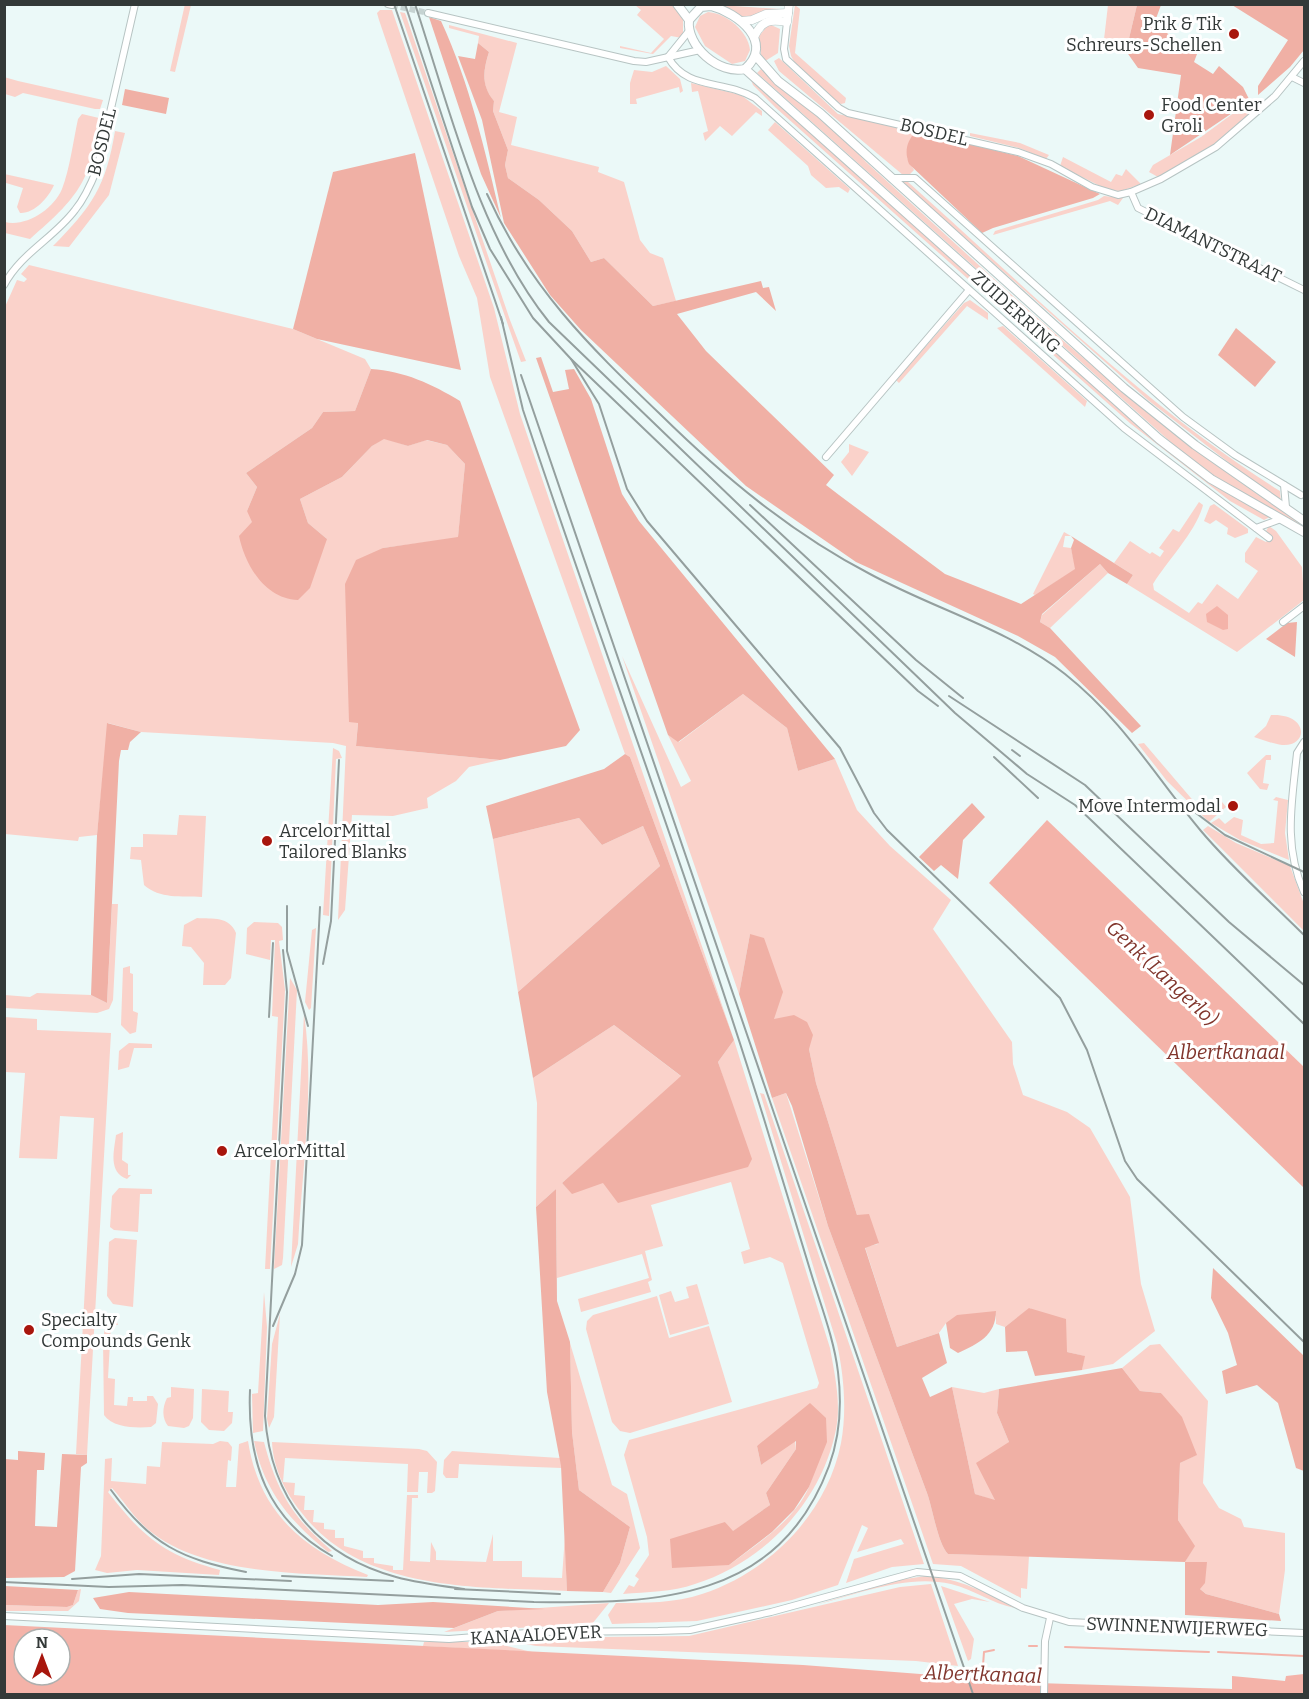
<svg xmlns="http://www.w3.org/2000/svg" width="1309" height="1699" viewBox="0 0 1309 1699" font-family="Bitter,serif">
	<style>
		.green { fill: #fad2ca; fill-rule: evenodd }
		.forest { fill: #f0b0a5 }
		.water { fill: #f4b3a9; fill-rule: evenodd }
		.lines { fill: none; stroke-linecap: round; stroke-linejoin: round }
		.stream { stroke: #f4b3a9; stroke-width: 2 }
		.minor-tunnel { stroke: #c6d3d2; stroke-width: 6; stroke-dasharray: 6 3; stroke-linecap: butt }
		.minor-casing { stroke: #b7c4c3; stroke-width: 8 }
		.tertiary-casing { stroke: #b7c4c3; stroke-width: 9 }
		.secondary-casing { stroke: #b7c4c3; stroke-width: 10 }
		.minor { stroke: #fff; stroke-width: 6 }
		.tertiary { stroke: #fff; stroke-width: 8 }
		.secondary { stroke: #fff; stroke-width: 8 }
		.rail { stroke: #949f9e; stroke-width: 2 }
		.poi-dot { fill: #a8160d; stroke: #fff; stroke-width: 2 }
		.labels { text-anchor: middle; stroke-width: 6; stroke-linejoin: round; paint-order: stroke }
		.poi-label { font-size: 18px; fill: #333938; stroke: #fff; text-anchor: start }
		.street-label { font-size: 18px; fill: #333938; stroke: #fff }
		.water-label { font-size: 20px; font-style: italic; fill: #81352c; stroke: #fff }
	</style>
	<rect width="100%" height="100%" fill="#ebf9f8"/>
	<g class="green">
		<polygon points="185,4 191,5 175,72 170,71"/>
		<polygon points="635,5 673,5 683,15 683,36 682,38 671,36 653,54 620,48 620,46 651,53 664,39 637,15 641,10"/>
		<polygon points="719,5 781,9 744,18"/>
		<polygon points="795,5 800,9 795,53 846,98 845,103 841,104 836,101 795,63 791,56 789,46"/>
		<polygon points="1108,5 1137,5 1126,51 1103,48"/>
		<path d="M 380,10 L 392,10 L 494,308 L 520,414 L 734,1040 L 830,1348 C 835,1376 842,1406 835,1434 C 819,1505 763,1562 695,1584 C 672,1592 647,1592 623,1594 L 629,1585 L 634,1587 L 639,1579 L 635,1576 L 649,1555 L 647,1537 L 624,1455 L 629,1440 L 817,1388 L 819,1383 L 783,1263 L 770,1257 L 744,1264 L 741,1252 L 750,1249 L 731,1182 L 651,1205 L 663,1246 L 645,1251 L 652,1280 L 648,1282 L 651,1292 L 581,1312 L 578,1299 L 649,1278 L 642,1254 L 557,1278 L 556,1189 L 536,1207 L 537,1103 L 533,1078 L 614,1025 L 682,1077 L 562,1183 L 572,1193 L 603,1182 L 729,1096 L 718,1062 L 734,1040 L 630,757 L 625,754 L 490,377 L 477,298 L 459,256 L 379,20 L 377,13 ZM 826,1418 C 821,1440 817,1466 809,1487 C 794,1521 758,1543 729,1565 L 725,1522 L 732,1532 L 770,1505 L 766,1493 L 796,1449 L 795,1440 L 761,1465 L 757,1446 Z"/>
		<polygon points="400,12 405,13 510,320 526,361 521,362 510,331"/>
		<path d="M 708,12 C 726,13 748,31 750,50 L 745,61 L 732,64 L 705,46 L 695,27 L 700,16 Z"/>
		<polygon points="769,24 780,29 778,53 762,63 759,36"/>
		<path d="M 449,25 L 517,43 L 499,112 L 517,117 L 511,145 L 599,167 L 598,172 L 624,182 L 640,240 L 650,253 L 663,258 L 676,301 L 653,306 L 604,258 L 591,262 L 572,231 L 539,200 L 508,178 L 505,165 L 508,150 L 493,111 L 494,101 C 481,86 483,71 489,52 L 478,43 L 479,36 L 449,28 Z"/>
		<polygon points="779,58 838,114 916,131 907,158 914,170 909,175 903,175 779,71 774,61"/>
		<polygon points="666,66 680,79 683,91 680,93 679,87 636,99 637,104 630,104 630,83 634,70 652,72"/>
		<path d="M 761,69 L 840,134 L 866,162 C 1006,289 1142,421 1301,523 L 1300,526 L 1221,483 L 1193,462 L 757,73 Z"/>
		<polygon points="4,77 18,81 103,100 100,109 95,109 23,93 15,97 5,94"/>
		<polygon points="751,80 1138,426 1272,516 1264,520 1230,501 1131,424 776,108 753,85"/>
		<polygon points="691,83 741,95 762,111 762,116 756,112 732,136 720,126 705,141 703,133 708,131 698,91 692,92"/>
		<polygon points="1250,101 1252,114 1211,147 1158,177 1149,172 1153,165 1201,137"/>
		<path d="M 82,114 L 99,118 C 95,135 94,156 87,172 C 75,201 52,219 30,239 L 5,233 L 5,222 C 26,227 53,210 62,189 C 70,168 73,142 78,119 Z"/>
		<polygon points="775,122 850,189 848,193 839,187 826,188 811,175 808,166 768,130"/>
		<path d="M 115,131 L 125,133 L 109,195 L 69,247 L 53,246 C 92,207 106,186 115,131 Z"/>
		<polygon points="970,133 1020,143 1049,155 1046,159 1019,148 970,136"/>
		<polygon points="1063,157 1111,182 1116,174 1122,176 1126,169 1141,184 1121,191 1108,190 1060,166"/>
		<path d="M 4,174 L 9,175 L 54,185 C 49,197 34,214 20,213 L 17,207 L 23,188 L 6,183 Z"/>
		<path d="M 902,182 L 908,182 C 1028,289 1144,406 1280,491 L 1281,503 L 1149,401 Z"/>
		<polygon points="1104,196 1123,198 1118,205 1110,201 993,235 995,231 1098,200"/>
		<polygon points="29,265 293,329 365,359 371,369 355,411 323,412 312,428 246,473 257,487 247,511 327,539 308,523 300,499 342,477 372,446 384,438 408,446 426,440 447,445 465,464 458,538 383,548 349,722 358,722 356,746 500,760 469,767 456,781 427,798 428,808 393,816 352,815 345,910 338,920 346,746 333,743 141,732 108,723 97,835 79,837 78,841 5,834 4,309 17,280 24,282 27,279 21,274"/>
		<polygon points="970,300 988,313 988,320 967,306 899,383 896,380 964,303"/>
		<polygon points="1003,326 1087,401 1085,407 997,328"/>
		<polygon points="849,444 869,452 852,476 841,462 849,452"/>
		<path d="M 1199,502 L 1203,505 C 1197,530 1168,560 1153,584 L 1154,590 L 1189,613 L 1198,602 L 1202,604 L 1217,584 L 1238,599 L 1258,571 L 1245,562 L 1245,553 L 1256,537 L 1266,542 L 1271,536 L 1266,531 L 1269,526 L 1276,531 L 1302,567 L 1304,600 L 1237,652 L 1127,584 L 1133,575 L 1114,563 L 1130,541 L 1150,554 L 1152,552 L 1160,557 L 1164,551 L 1159,548 L 1173,529 L 1179,532 Z"/>
		<polygon points="1214,504 1248,529 1248,533 1235,538 1227,534 1228,528 1216,520 1210,524 1204,521 1210,506"/>
		<polygon points="1064,532 1071,536 1065,536 1063,547 1071,548 1076,569 1035,595 1033,594"/>
		<polygon points="1100,564 1108,573 1050,628 1040,622 1042,615"/>
		<polygon points="622,656 681,787 691,781 668,735 679,742 743,694 787,728 798,771 835,759 857,810 890,846 951,900 933,929 1012,1042 1013,1064 1023,1095 1067,1112 1090,1128 1130,1197 1141,1284 1155,1331 1113,1364 1082,1370 1084,1356 1067,1352 1030,1308 1005,1327 996,1324 996,1312 946,1323 939,1333 897,1347 865,1247 878,1244 857,1215 816,1083 809,1049 774,1019 750,934 739,994"/>
		<path d="M 1271,715 C 1309,713 1309,747 1282,745 C 1273,744 1263,740 1254,737 L 1266,726 Z"/>
		<polygon points="1144,743 1202,811 1219,798 1226,807 1209,822 1167,781 1138,744"/>
		<polygon points="333,748 339,751 342,758 336,759 329,916 323,915"/>
		<polygon points="1266,755 1271,755 1271,760 1266,760 1263,783 1269,784 1267,790 1260,789 1247,773"/>
		<polygon points="1276,797 1288,800 1285,833 1289,860 1240,840 1211,823 1219,818 1225,824 1234,817 1243,820 1241,835 1261,844 1274,843 1278,801 1273,800"/>
		<path d="M 179,815 L 206,816 L 202,897 C 181,896 160,899 144,885 L 141,860 L 130,859 L 131,847 L 143,847 L 143,834 L 177,835 Z"/>
		<polygon points="579,818 602,845 643,826 660,866 518,992 493,839"/>
		<polygon points="1208,826 1236,843 1290,866 1304,904 1304,931 1203,830"/>
		<polygon points="112,904 118,904 113,1000 109,1009 97,1013 5,1008 5,995 30,997 37,993 91,995 107,1003"/>
		<path d="M 197,918 C 213,919 229,916 236,933 L 231,978 L 225,985 L 203,985 L 204,963 L 191,947 L 182,946 L 184,925 Z"/>
		<polygon points="254,922 278,923 282,927 283,940 279,941 285,990 270,1269 265,1269 278,1017 272,1016 275,940 271,940 270,960 246,954 247,928"/>
		<polygon points="316,928 311,1008 309,1010 305,1002 312,930"/>
		<polygon points="130,966 130,973 133,974 133,1011 138,1013 136,1032 130,1034 121,1025 123,968"/>
		<polygon points="290,978 297,990 283,1258 282,1265 274,1269"/>
		<path d="M 304,1014 C 315,1085 302,1172 298,1244 L 291,1267 Z"/>
		<polygon points="4,1017 37,1019 37,1030 111,1033 87,1455 76,1454 94,1118 60,1116 57,1159 19,1158 25,1073 5,1072"/>
		<polygon points="129,1043 152,1044 152,1048 134,1048 129,1067 118,1070 119,1051"/>
		<path d="M 760,1093 L 764,1094 L 924,1564 L 892,1567 L 846,1583 L 854,1559 L 904,1544 L 901,1539 L 857,1552 L 868,1528 L 862,1525 L 838,1585 L 792,1600 L 697,1621 L 612,1624 L 608,1615 L 616,1603 C 644,1603 676,1603 702,1594 C 769,1572 827,1514 841,1443 C 847,1411 844,1376 837,1344 Z"/>
		<path d="M 786,1093 L 828,1226 L 927,1493 C 933,1510 938,1544 948,1554 L 1029,1556 L 1027,1589 L 1021,1588 L 1021,1598 L 961,1566 L 933,1564 L 772,1098 Z"/>
		<path d="M 123,1132 L 122,1160 L 128,1164 L 128,1175 L 131,1175 L 127,1179 C 108,1172 114,1151 116,1135 Z"/>
		<polygon points="119,1188 152,1189 152,1194 140,1194 138,1232 114,1230 110,1227 112,1196"/>
		<polygon points="115,1238 137,1240 133,1307 113,1304 107,1296 109,1242"/>
		<polygon points="697,1284 709,1324 670,1335 659,1295 671,1291 675,1302 689,1298 686,1287"/>
		<polygon points="264,1292 267,1327 263,1431 253,1433 252,1394 258,1393"/>
		<polygon points="657,1296 669,1338 709,1326 732,1402 630,1433 620,1431 612,1422 586,1329 587,1321 593,1315"/>
		<polygon points="280,1314 274,1417 269,1428 267,1419 272,1344"/>
		<path d="M 115,1317 L 118,1325 L 111,1325 L 108,1378 L 115,1379 L 114,1405 L 127,1406 L 128,1397 L 133,1397 L 133,1401 L 147,1401 L 147,1396 L 153,1396 L 158,1404 L 156,1423 L 151,1427 C 136,1428 113,1428 104,1415 L 103,1341 L 105,1327 Z"/>
		<polygon points="570,1343 612,1485 627,1494 640,1548 611,1593 603,1592 620,1563 630,1527 579,1490 572,1432"/>
		<polygon points="1160,1344 1208,1401 1203,1483 1219,1508 1241,1519 1244,1527 1285,1533 1285,1570 1279,1614 1206,1594 1199,1588 1185,1562 1194,1546 1178,1520 1180,1463 1196,1455 1161,1393 1140,1391 1122,1368 1150,1345"/>
		<path d="M 171,1387 L 194,1389 L 193,1418 L 189,1426 L 184,1428 L 168,1426 C 162,1418 162,1408 167,1398 L 171,1397 Z"/>
		<polygon points="952,1387 984,1393 999,1389 997,1413 1009,1442 996,1501 975,1494"/>
		<polygon points="202,1389 229,1391 228,1412 233,1412 232,1423 224,1431 209,1430 201,1422"/>
		<path d="M 220,1441 L 228,1442 L 232,1447 L 231,1461 L 228,1460 L 226,1487 L 236,1487 L 239,1444 L 248,1441 C 259,1512 303,1550 368,1575 L 367,1577 C 298,1573 194,1575 142,1524 C 131,1513 123,1500 112,1488 L 108,1492 C 143,1537 164,1555 220,1570 L 219,1575 L 137,1570 L 107,1573 L 95,1570 L 101,1556 L 105,1459 L 112,1458 L 111,1481 L 146,1484 L 147,1466 L 160,1467 L 162,1442 L 213,1444 Z"/>
		<path d="M 254,1441 L 264,1442 C 277,1492 293,1518 332,1551 L 328,1552 C 290,1521 264,1491 254,1441 Z"/>
		<path d="M 272,1442 L 419,1449 L 427,1451 L 437,1462 L 435,1491 L 432,1493 L 427,1493 L 428,1472 L 419,1472 L 418,1492 L 407,1492 L 408,1464 L 285,1458 L 283,1482 L 295,1483 L 294,1495 L 305,1496 L 304,1510 L 314,1510 L 313,1522 L 324,1523 L 324,1529 L 335,1530 L 335,1538 L 344,1538 L 344,1546 L 363,1551 L 363,1558 L 374,1558 L 374,1563 L 393,1566 L 393,1570 L 403,1570 L 407,1495 L 418,1495 L 418,1498 L 412,1498 L 410,1561 L 430,1562 L 431,1542 L 436,1552 L 436,1560 L 486,1562 L 493,1534 L 493,1561 L 522,1561 L 522,1577 L 562,1578 L 565,1535 L 567,1591 C 476,1587 362,1592 301,1512 C 285,1492 273,1467 272,1442 Z"/>
		<polygon points="452,1451 560,1458 562,1468 459,1464 458,1478 446,1478 443,1474 444,1460"/>
		<path d="M 926,1576 C 961,1579 985,1592 1015,1608 C 993,1604 975,1590 951,1584 C 906,1574 859,1594 815,1605 L 898,1580 Z"/>
		<polygon points="931,1584 958,1666 916,1661 536,1646 515,1642 513,1638 689,1636 900,1587"/>
		<polygon points="941,1586 990,1602 972,1599 954,1604 974,1639 971,1659 968,1661"/>
		<polygon points="81,1589 79,1601 68,1611 5,1611 4,1605 67,1607 73,1605 78,1590"/>
		<polygon points="609,1603 592,1624 444,1632 498,1611"/>
		<polygon points="424,1642 491,1642 532,1652 423,1646"/>
	</g>
	<g class="forest">
		<polygon points="1137,5 1161,5 1154,24 1197,54 1194,62 1213,74 1219,66 1243,87 1250,101 1170,155 1181,75 1138,68 1126,51"/>
		<polygon points="1232,5 1304,5 1304,50 1290,67 1258,95 1258,86 1288,40"/>
		<path d="M 429,17 L 441,21 C 470,84 485,151 501,218 L 481,174 Z"/>
		<path d="M 478,43 L 489,52 C 483,71 481,85 494,101 L 493,111 L 508,150 L 505,165 L 508,178 L 539,200 L 572,231 L 591,262 L 604,258 L 653,306 L 761,281 L 763,288 L 769,287 L 776,311 L 756,292 L 677,314 L 706,351 L 834,475 L 826,485 L 839,495 L 945,574 L 1021,604 L 1075,569 L 1071,548 L 1074,540 L 1071,536 L 1133,575 L 1127,584 L 1108,573 L 1100,564 L 1042,614 L 1040,622 L 1050,628 L 1141,726 L 1132,733 L 1055,657 L 1018,636 L 856,562 L 746,486 L 581,330 L 550,295 L 504,223 L 482,120 L 458,56 L 475,59 Z"/>
		<polygon points="125,89 169,98 166,114 122,105"/>
		<path d="M 916,131 L 1018,156 L 1100,194 L 1093,198 L 993,228 L 982,233 L 909,164 C 904,151 907,141 916,131 Z"/>
		<polygon points="415,153 461,370 317,339 293,329 333,172"/>
		<polygon points="1236,328 1276,362 1255,387 1218,355"/>
		<polygon points="541,357 553,392 569,389 565,370 574,369 591,399 622,494 639,521 835,759 798,771 787,728 743,694 678,742 668,735 536,358"/>
		<path d="M 371,369 C 404,371 432,384 460,401 L 580,730 L 566,746 L 500,760 L 356,746 L 358,723 L 349,722 L 345,584 L 356,560 L 383,548 L 458,537 L 465,464 L 447,445 L 427,440 L 408,446 L 384,439 L 372,446 L 342,477 L 300,499 L 308,523 L 327,539 L 310,588 L 298,600 C 265,599 245,565 239,536 L 252,522 L 247,511 L 257,487 L 246,473 L 312,428 L 323,412 L 355,411 Z"/>
		<polygon points="1297,622 1295,657 1266,639 1287,623"/>
		<polygon points="107,723 141,732 130,742 128,750 121,750 119,761 107,1003 91,995 97,835"/>
		<polygon points="625,754 630,757 734,1040 718,1062 752,1159 748,1167 618,1203 603,1183 572,1194 562,1183 681,1076 614,1025 533,1078 518,992 660,866 643,826 602,845 579,818 493,839 486,806 604,769"/>
		<polygon points="972,803 985,817 963,840 958,879 941,865 934,871 919,857"/>
		<path d="M 750,934 L 764,938 L 783,992 L 774,1019 L 794,1015 L 807,1022 L 813,1035 L 809,1049 L 816,1083 L 857,1215 L 869,1214 L 879,1243 L 865,1248 L 897,1347 L 939,1333 L 947,1363 L 922,1378 L 930,1397 L 952,1387 L 975,1494 L 995,1500 L 976,1463 L 1009,1442 L 997,1413 L 999,1389 L 1122,1368 L 1140,1391 L 1161,1393 L 1182,1417 L 1197,1455 L 1180,1463 L 1178,1520 L 1195,1546 L 1185,1562 L 1207,1562 L 1205,1583 L 1200,1589 L 1206,1594 L 1279,1614 L 1281,1621 L 1185,1615 L 1185,1562 L 948,1554 C 938,1544 933,1510 927,1493 L 828,1226 L 792,1106 L 786,1093 L 772,1098 L 739,994 Z"/>
		<polygon points="556,1189 557,1301 570,1342 572,1432 579,1490 630,1527 620,1563 603,1592 567,1591 561,1466 547,1392 536,1207"/>
		<polygon points="1213,1268 1304,1356 1304,1471 1296,1468 1278,1403 1257,1385 1226,1394 1222,1371 1237,1365 1228,1333 1211,1298"/>
		<polygon points="1029,1308 1066,1319 1067,1352 1085,1356 1082,1370 1035,1376 1027,1351 1006,1352 1005,1327"/>
		<path d="M 996,1311 C 996,1335 978,1344 958,1353 L 950,1348 L 946,1323 L 957,1315 Z"/>
		<polygon points="810,1403 826,1418 827,1442 809,1487 794,1510 772,1532 729,1565 672,1568 670,1539 725,1522 733,1531 770,1505 766,1493 796,1449 796,1441 761,1465 757,1446"/>
		<polygon points="18,1451 45,1453 44,1470 37,1470 35,1526 57,1527 62,1454 87,1455 87,1463 81,1467 75,1571 64,1577 5,1578 5,1459 18,1460"/>
		<polygon points="4,1586 5,1586 78,1590 73,1605 67,1607 5,1605"/>
		<polygon points="129,1592 378,1605 433,1602 545,1609 498,1611 454,1628 128,1613 100,1609 93,1598"/>
	</g>
	<g class="water">
		<polygon points="1217,606 1228,615 1228,629 1223,630 1207,622 1206,614"/>
		<polygon points="1047,820 1304,1067 1304,1188 989,883"/>
		<path d="M 4,1625 L 803,1665 L 1037,1683 L 1232,1689 L 1232,1676 L 1285,1681 L 1286,1676 L 1304,1674 L 1304,1694 L 5,1694 ZM 24,1639 L 60,1639 L 60,1675 L 24,1675 Z"/>
	</g>
	<g class="lines">
		<g class="stream">
			<polyline points="1029,1646 1037,1646"/>
			<polyline points="1065,1647 1209,1652"/>
			<polyline points="1218,1652 1304,1656"/>
			<polyline points="983,1665 984,1652 994,1650"/>
			<polyline points="982,1678 983,1674"/>
		</g>
		<polyline class="minor-tunnel" points="392,5 428,13"/>
		<defs>
			<g id="minor">
				<polyline points="388,4 392,5"/>
				<polyline points="428,13 634,61 646,62 700,50"/>
				<polyline points="787,22 784,49 786,59 839,108 848,113 1018,152 1051,164 1092,187 1118,195 1131,192 1161,179 1216,147 1275,96 1304,61"/>
				<path d="M 668,57 C 687,91 723,79 755,98 L 1124,428 L 1269,538"/>
				<polyline points="668,57 689,31"/>
				<polyline points="1292,77 1304,83"/>
				<polyline points="891,178 915,178 1183,417 1235,455 1301,495"/>
				<polyline points="1131,192 1138,208 1304,290"/>
				<path d="M 4,285 C 21,253 54,238 75,210 C 85,198 91,184 97,169 L 135,4"/>
				<polyline points="826,457 969,290"/>
				<polyline points="1284,485 1286,507"/>
				<polyline points="1256,528 1281,519"/>
				<polyline points="1283,622 1304,606"/>
				<path d="M 1304,742 L 1297,753 C 1292,802 1283,845 1304,892"/>
				<polyline points="4,1616 449,1639 539,1632 658,1631 690,1630 771,1612 917,1572 960,1576 1023,1608 1069,1622 1304,1633"/>
				<polyline points="1044,1694 1045,1641 1050,1618"/>
			</g>
			<g id="tertiary">
				<polyline points="742,21 752,20 766,14 788,13"/>
				<path d="M 754,37 C 762,20 770,19 787,22 L 789,4"/>
			</g>
			<g id="secondary">
				<polyline points="677,4 689,20"/>
				<path d="M 711,6 C 738,13 775,42 745,69 C 719,75 686,46 689,20 L 701,7 Z"/>
				<polyline points="756,56 778,81 820,113 1124,388 1195,445 1304,521"/>
				<polyline points="745,69 1159,439 1211,479 1304,532"/>
			</g>
		</defs>
		<use href="#minor" class="minor-casing"/>
		<use href="#tertiary" class="tertiary-casing"/>
		<use href="#secondary" class="secondary-casing"/>
		<use href="#minor" class="minor"/>
		<use href="#tertiary" class="tertiary"/>
		<use href="#secondary" class="secondary"/>
		<g class="rail">
			<polyline points="394,4 503,324"/>
			<polyline points="405,4 472,207 490,249 533,318 571,359 918,691 938,706"/>
			<path d="M 415,4 C 450,110 479,235 549,322 L 955,713 L 1027,774 L 1075,805 L 1092,821 L 1304,1024"/>
			<path d="M 487,194 C 529,287 588,345 660,414 C 723,476 791,533 870,574 C 934,609 1006,628 1065,674 C 1123,720 1155,776 1201,831 C 1232,868 1270,901 1304,935"/>
			<polyline points="571,359 599,404 627,489 647,521 840,748 874,813 887,830 1060,998 1087,1050 1125,1161 1137,1179 1304,1342"/>
			<polyline points="521,375 973,1694"/>
			<polyline points="750,505 916,660 963,698"/>
			<polyline points="949,696 1085,785 1229,922 1304,985"/>
			<polyline points="1012,750 1020,756"/>
			<polyline points="994,757 1038,798"/>
			<polyline points="1192,810 1225,835 1304,872"/>
			<polyline points="287,906 287,951 308,1026"/>
			<path d="M 283,950 L 287,992 L 265,1416 C 271,1499 316,1555 396,1577 C 418,1583 442,1586 464,1589"/>
			<polyline points="323,964 331,921 339,760"/>
			<polyline points="269,1017 273,943"/>
			<polyline points="273,1326 295,1274 302,1245 320,907"/>
			<path d="M 250,1390 C 247,1462 267,1519 332,1556"/>
			<path d="M 111,1490 C 151,1545 181,1559 246,1572"/>
			<polyline points="282,1576 393,1581"/>
			<polyline points="72,1579 139,1574 291,1581"/>
			<path d="M 4,1582 L 109,1587 L 182,1585 L 534,1602 C 657,1604 779,1601 829,1466 C 840,1436 842,1404 838,1372 C 834,1339 821,1306 811,1273 C 795,1222 780,1170 764,1119 C 690,881 602,647 523,410 L 501,317"/>
			<polyline points="455,1589 560,1594"/>
		</g>
	</g>
	<g class="poi-dot">
		<circle cx="1234" cy="34" r="6"/>
		<circle cx="1149" cy="115" r="6"/>
		<circle cx="1233" cy="806" r="6"/>
		<circle cx="267" cy="841" r="6"/>
		<circle cx="222" cy="1151" r="6"/>
		<circle cx="29" cy="1330" r="6"/>
	</g>
	<g class="labels">
		<g class="poi-label">
			<text x="1222" y="30" text-anchor="end">Prik &amp; Tik<tspan x="1222" dy="21">Schreurs-Schellen</tspan></text>
			<text x="1161" y="111">Food Center<tspan x="1161" dy="21">Groli</tspan></text>
			<text x="1221" y="812" text-anchor="end">Move Intermodal</text>
			<text x="279" y="837">ArcelorMittal<tspan x="279" dy="21">Tailored Blanks</tspan></text>
			<text x="234" y="1157">ArcelorMittal</text>
			<text x="41" y="1326">Specialty<tspan x="41" dy="21">Compounds Genk</tspan></text>
		</g>
		<g class="street-label">
			<text transform="translate(934 132) rotate(13)" y="6">BOSDEL</text>
			<text transform="translate(102 142) rotate(-76)" y="6">BOSDEL</text>
			<text transform="translate(1213 245) rotate(26)" y="6">DIAMANTSTRAAT</text>
			<text transform="translate(1016 312) rotate(42)" y="6">ZUIDERRING</text>
			<text transform="translate(1177 1627) rotate(2)" y="6">SWINNENWIJERWEG</text>
			<text transform="translate(536 1635) rotate(-3)" y="6">KANAALOEVER</text>
		</g>
		<g class="water-label">
			<text transform="translate(1162 973) rotate(43)" y="7">Genk (Langerlo)</text>
			<text x="1226" y="1059">Albertkanaal</text>
			<text transform="translate(983 1674) rotate(2)" y="7">Albertkanaal</text>
		</g>
	</g>
	<rect width="1309" height="1699" fill="none" stroke="#333938" stroke-width="12"/>
	<g transform="translate(42 1657)"><circle r="28" fill="#ffffff" stroke="#adb0af" stroke-width="1.5"/>
	<path d="M0-4.5L10 22L0 15L-10 22Z" fill="#a8160d"/>
	<text y="-9" font-size="16" font-weight="bold" text-anchor="middle" fill="#333938">N</text>
	</g>
</svg>
